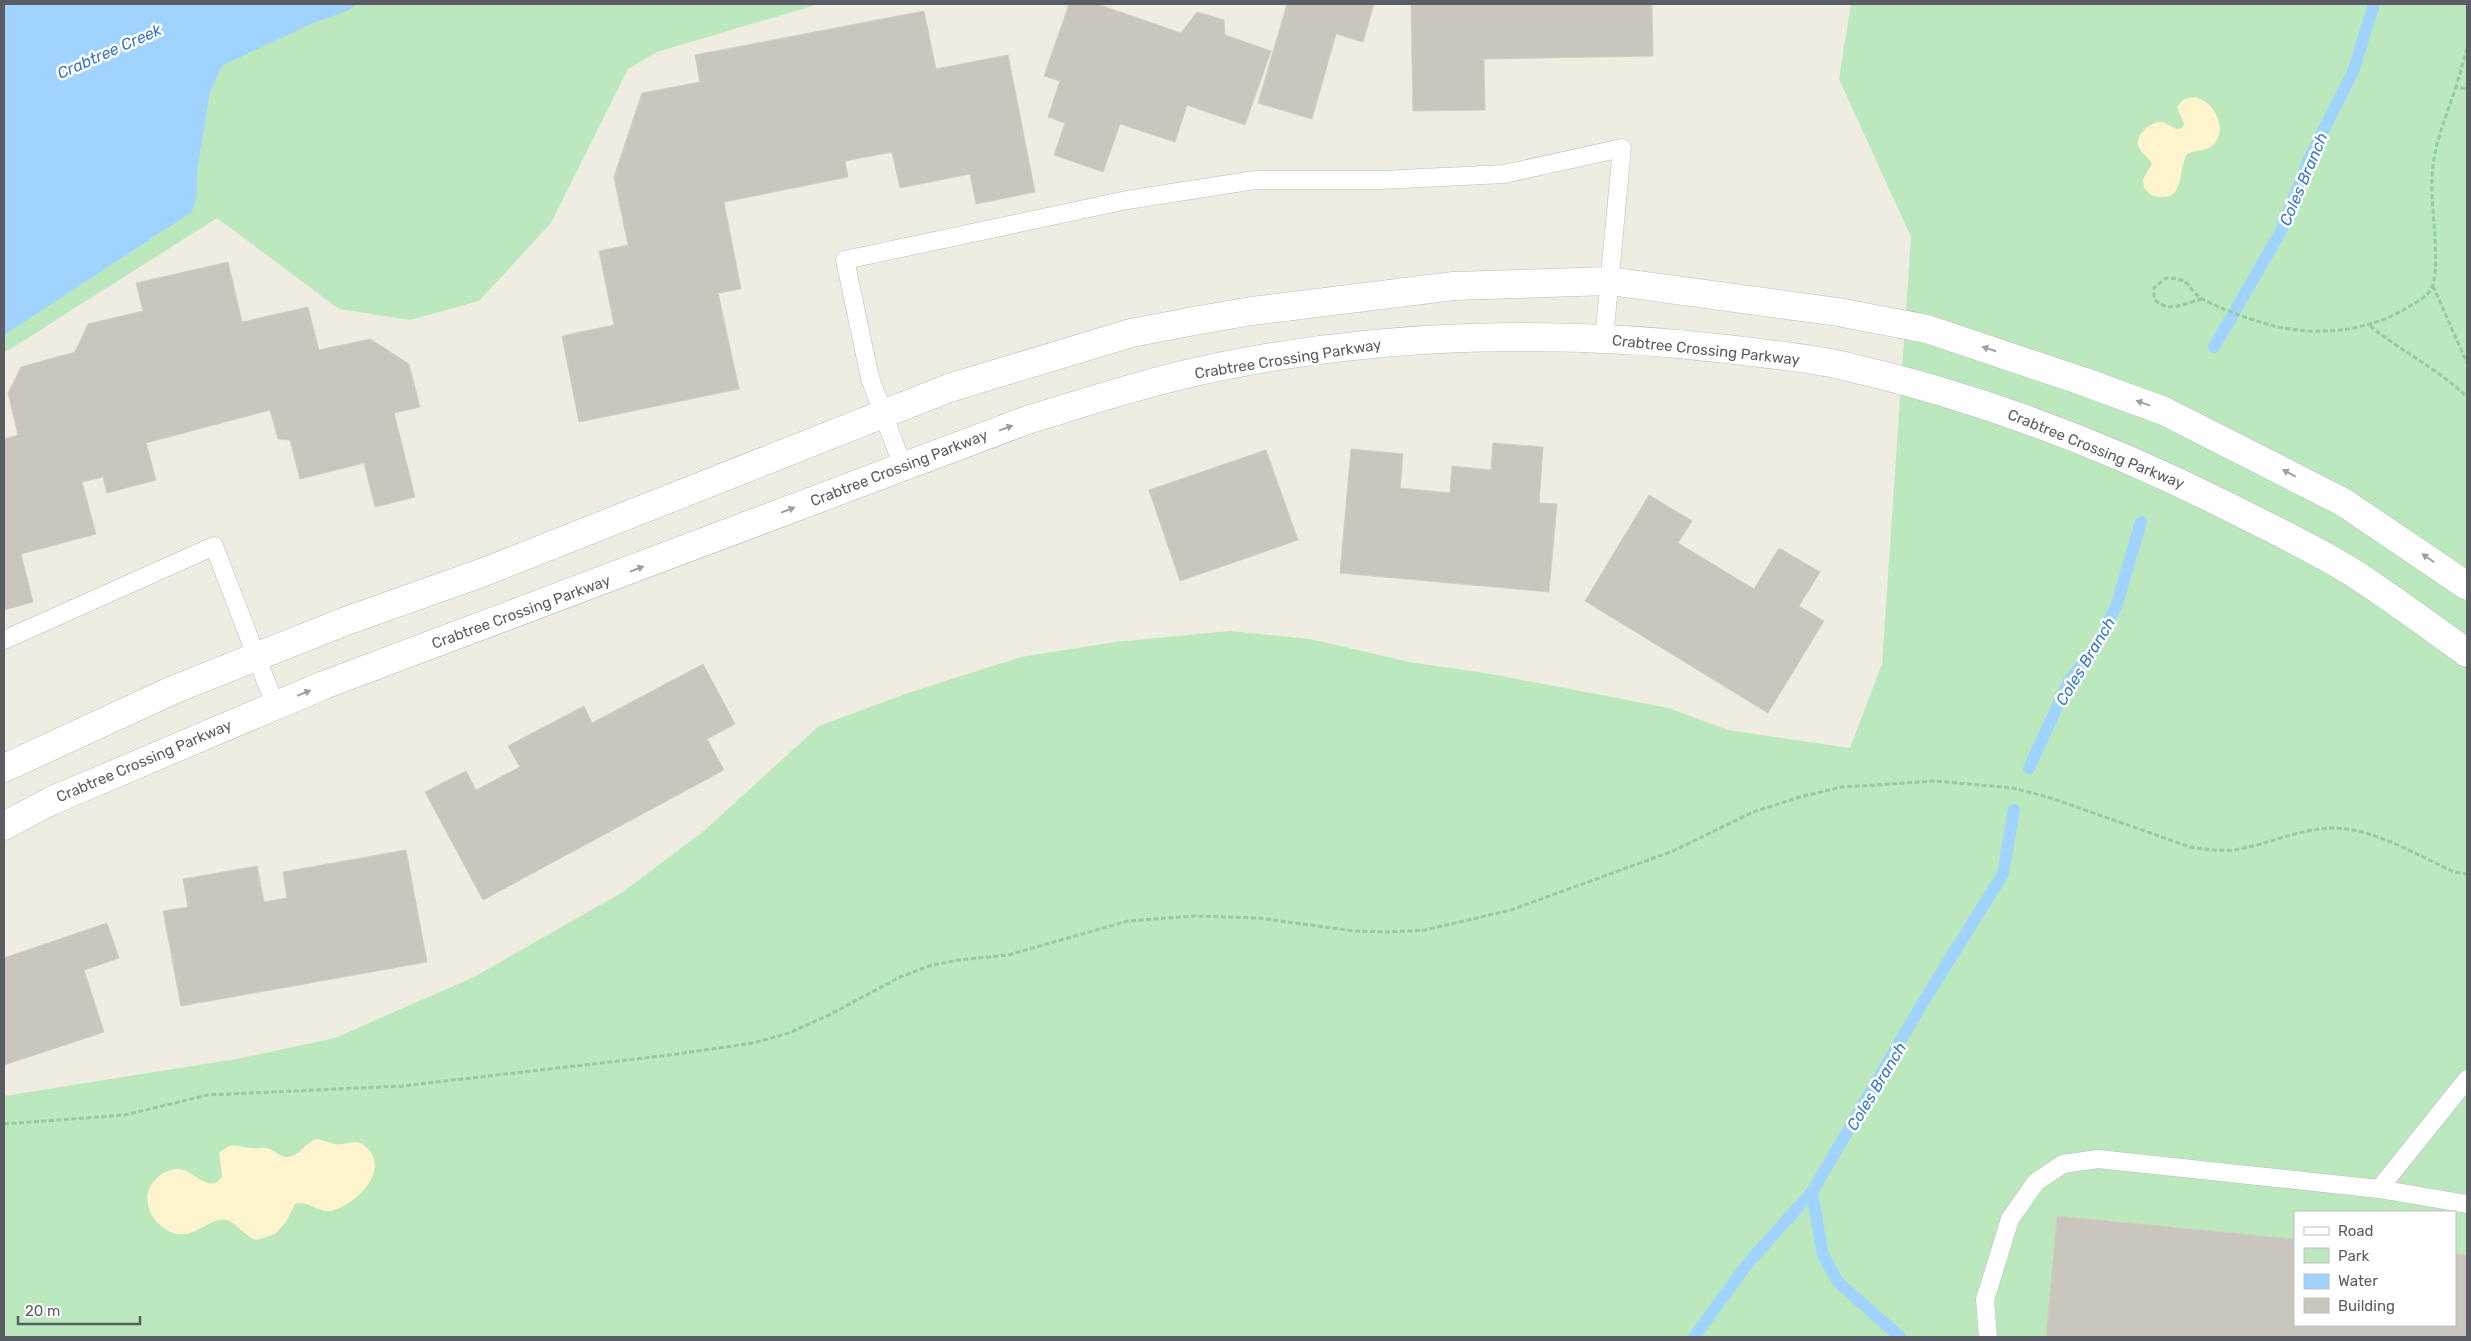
<svg xmlns="http://www.w3.org/2000/svg" width="2471" height="1341" viewBox="0 0 2471 1341" font-family="Rubik,sans-serif">
	<style>
		.green { fill: #bbe9bd; fill-rule: evenodd }
		.sand { fill: #fef4cd }
		.water { fill: #a1d3ff }
		.lines { fill: none; stroke-linecap: round; stroke-linejoin: round }
		.stream { stroke: #a1d3ff; stroke-width: 12 }
		.building { fill: #cac6be; stroke: #d4cebf }
		.lane-casing { stroke: #babcc2; stroke-width: 19 }
		.street-casing { stroke: #babcc2; stroke-width: 29 }
		.path { stroke: #94caa4; stroke-width: 3; stroke-dasharray: 5 2.5; stroke-linecap: butt }
		.lane { stroke: #fff; stroke-width: 18 }
		.street { stroke: #fff; stroke-width: 28 }
		.oneway { fill: #9c9ea2 }
		.labels { text-anchor: middle; stroke-width: 5; stroke-linejoin: round; paint-order: stroke }
		.street-label { font-size: 15px; fill: #5a5e64; stroke: #fff }
		.water-label { font-size: 16px; font-style: italic; fill: #3678c5; stroke: #fff }
	</style>
	<rect width="100%" height="100%" fill="#efece1"/>
	<g class="green">
		<polygon points="4,4 819,4 657,52 628,69 551,223 479,301 410,320 339,309 217,218 4,353"/>
		<path d="M 1851,4 L 2467,4 L 2467,1337 L 4,1337 L 4,1096 L 242,1058 L 335,1038 L 474,977 L 623,892 L 705,830 L 819,726 L 908,693 L 1021,657 L 1115,642 L 1230,631 L 1310,639 L 1409,662 L 1491,674 L 1669,708 L 1728,730 L 1850,748 L 1882,664 L 1911,237 L 1839,79 ZM 2295,1212 L 2455,1212 L 2455,1325 L 2295,1325 Z"/>
	</g>
	<g class="sand">
		<path d="M 2194,97 C 2216,100 2231,135 2209,148 C 2203,151 2194,150 2187,154 C 2177,172 2186,206 2151,195 L 2144,188 L 2143,179 L 2152,164 C 2149,157 2140,153 2138,145 C 2136,133 2152,121 2162,122 C 2168,123 2172,128 2177,129 L 2182,128 L 2184,124 L 2177,107 L 2184,99 Z"/>
		<path d="M 317,1139 C 323,1140 329,1143 335,1144 C 345,1146 357,1138 365,1146 C 392,1169 357,1203 335,1210 C 319,1215 310,1200 295,1204 L 286,1222 L 275,1234 L 257,1240 C 245,1237 235,1221 226,1220 C 204,1217 187,1253 156,1221 C 152,1217 149,1210 148,1204 C 143,1187 162,1168 179,1169 C 193,1170 211,1196 222,1176 L 219,1153 C 233,1141 236,1147 251,1148 C 258,1149 264,1146 270,1149 C 276,1152 281,1157 288,1157 C 300,1156 305,1142 317,1139 Z"/>
	</g>
	<polygon class="water" points="4,4 357,4 349,10 311,24 223,65 210,92 197,172 197,196 192,212 4,335"/>
	<g class="lines">
		<g class="stream">
			<polyline points="2214,347 2280,233 2309,159 2353,72 2374,4"/>
			<polyline points="2029,768 2069,681 2097,646 2117,604 2141,522"/>
			<polyline points="1812,1192 1823,1255 1838,1282 1900,1337"/>
			<polyline points="1694,1337 1748,1263 1812,1192 1925,999 2003,874 2014,810"/>
		</g>
	</g>
	<g class="building">
		<polygon points="1069,4 1097,4 1181,33 1197,12 1224,20 1225,35 1271,51 1245,125 1187,105 1175,142 1120,124 1103,172 1054,155 1065,123 1048,117 1060,81 1044,76"/>
		<polygon points="1287,4 1374,4 1363,42 1336,34 1312,119 1258,103"/>
		<polygon points="1411,4 1652,4 1653,56 1484,59 1485,110 1413,111"/>
		<polygon points="924,11 936,69 1008,55 1035,192 976,204 970,174 900,188 892,152 845,161 848,177 724,202 741,289 718,293 739,389 579,422 562,336 614,325 599,251 628,245 614,177 642,93 700,82 695,55"/>
		<polygon points="228,262 242,322 308,307 319,350 370,339 409,364 420,407 394,413 415,497 375,507 364,463 300,479 290,440 278,439 270,410 146,443 156,480 107,493 103,477 82,482 96,534 21,554 33,602 4,610 4,439 18,435 8,393 21,367 75,352 88,324 143,311 136,283"/>
		<polygon points="1493,443 1543,447 1539,503 1557,504 1549,592 1340,573 1351,449 1403,454 1400,488 1450,493 1452,466 1491,470"/>
		<polygon points="1266,450 1298,540 1180,581 1149,490"/>
		<polygon points="1649,495 1692,521 1678,543 1754,589 1779,548 1820,572 1799,606 1824,621 1768,713 1585,601"/>
		<polygon points="703,664 735,724 707,739 724,770 483,900 425,792 466,771 476,790 520,767 508,746 584,706 592,723"/>
		<polygon points="406,850 427,962 181,1006 163,911 188,907 183,879 257,866 264,902 287,898 283,872"/>
		<polygon points="107,923 119,958 84,970 104,1032 4,1065 4,958"/>
		<polygon points="2057,1216 2295,1239 2295,1325 2455,1325 2455,1254 2467,1255 2467,1337 2046,1337"/>
	</g>
	<g class="lines">
		<defs>
			<g id="lane">
				<polyline points="903,467 870,378 845,260 1127,200 1255,180 1382,180 1504,174 1622,148 1604,339"/>
				<polyline points="4,640 214,546 275,705"/>
				<polyline points="2379,1189 2467,1079"/>
				<polyline points="1988,1337 1985,1300 2010,1219 2036,1182 2063,1164 2098,1159 2379,1189 2467,1204"/>
			</g>
			<g id="street">
				<polyline points="4,768 173,690 346,621 484,572 949,388 1131,333 1194,321 1252,311 1454,286 1609,281 1838,312 1927,329 2082,381 2164,411 2343,502 2467,586"/>
				<path d="M 4,826 L 51,801 L 324,685 L 1027,420 C 1090,401 1153,380 1218,367 C 1384,333 1559,329 1727,349 C 1765,354 1803,357 1840,365 C 1977,396 2109,446 2233,509 C 2274,530 2316,549 2355,574 C 2393,599 2430,626 2467,653"/>
			</g>
		</defs>
		<use href="#lane" class="lane-casing"/>
		<use href="#street" class="street-casing"/>
		<g class="path">
			<polyline points="2467,48 2456,87 2467,89"/>
			<polyline points="2433,286 2467,363"/>
			<path d="M 2202,299 C 2185,303 2169,314 2154,299 L 2154,288 L 2166,278 C 2194,278 2186,291 2206,301 C 2224,310 2254,321 2274,326 C 2322,337 2370,331 2412,305 C 2420,300 2431,294 2433,284 C 2440,257 2431,212 2432,182 C 2432,149 2445,119 2456,87"/>
			<path d="M 2370,326 C 2401,351 2438,369 2467,397"/>
			<path d="M 4,1124 L 125,1115 L 208,1095 L 402,1086 L 670,1055 L 753,1043 L 789,1033 L 829,1015 L 900,977 L 929,966 L 958,960 L 1008,955 L 1128,921 L 1194,916 L 1259,918 L 1354,931 L 1388,932 L 1425,930 L 1511,910 L 1673,851 L 1753,812 L 1800,797 L 1842,787 L 1935,781 L 2013,788 L 2051,798 L 2190,847 C 2204,849 2218,851 2232,850 C 2265,846 2295,830 2329,828 C 2370,826 2417,855 2454,872 L 2467,874"/>
		</g>
		<use href="#lane" class="lane"/>
		<use href="#street" class="street"/>
	</g>
	<defs><path id="oneway-solid" d="M-6-.8H1V-3.2L6.5 0L1 3.2V.8H-6Z" transform="scale(1.25)"/></defs>
	<g class="oneway">
		<use href="#oneway-solid" transform="translate(1989 349) rotate(-162)"/>
		<use href="#oneway-solid" transform="translate(2143 403) rotate(-160)"/>
		<use href="#oneway-solid" transform="translate(1006 428) rotate(-20)"/>
		<use href="#oneway-solid" transform="translate(2289 473) rotate(-152)"/>
		<use href="#oneway-solid" transform="translate(788 510) rotate(-21)"/>
		<use href="#oneway-solid" transform="translate(2428 558) rotate(-145)"/>
		<use href="#oneway-solid" transform="translate(637 569) rotate(-21)"/>
		<use href="#oneway-solid" transform="translate(304 693) rotate(-22)"/>
	</g>
	<g class="labels">
		<g class="street-label">
			<text transform="translate(1706 350) rotate(6)" y="5">Crabtree Crossing Parkway</text>
			<text transform="translate(1288 359) rotate(-9)" y="5">Crabtree Crossing Parkway</text>
			<text transform="translate(2096 449) rotate(22)" y="5">Crabtree Crossing Parkway</text>
			<text transform="translate(899 468) rotate(-21)" y="5">Crabtree Crossing Parkway</text>
			<text transform="translate(521 612) rotate(-20)" y="5">Crabtree Crossing Parkway</text>
			<text transform="translate(144 761) rotate(-23)" y="5">Crabtree Crossing Parkway</text>
		</g>
		<g class="water-label">
			<text transform="translate(109 51) rotate(-24)" y="6">Crabtree Creek</text>
			<text transform="translate(2303 179) rotate(-67)" y="6">Coles Branch</text>
			<text transform="translate(2085 661) rotate(-59)" y="6">Coles Branch</text>
			<text transform="translate(1876 1086) rotate(-59)" y="6">Coles Branch</text>
		</g>
	</g>
	<rect width="2471" height="1341" fill="none" stroke="#5a5e64" stroke-width="10"/>
	<rect x="2294" y="1211" width="162" height="115" fill="#ffffff" stroke="#bdbfc1"/>
	<rect x="2304" y="1227" width="25" height="8" fill="#ffffff" stroke="#bdbfc1"/>
	<text x="2338" y="1236" font-size="15" fill="#5a5e64">Road</text>
	<rect x="2304" y="1248" width="25" height="15" fill="#bbe9bd" stroke="#bdbfc1"/>
	<text x="2338" y="1261" font-size="15" fill="#5a5e64">Park</text>
	<rect x="2304" y="1274" width="25" height="15" fill="#a1d3ff" stroke="#bdbfc1"/>
	<text x="2338" y="1286" font-size="15" fill="#5a5e64">Water</text>
	<rect x="2304" y="1298" width="25" height="15" fill="#cac6be" stroke="#bdbfc1"/>
	<text x="2338" y="1311" font-size="15" fill="#5a5e64">Building</text>
	<path d="M18 1316v8h122v-8" fill="none" stroke="#5a5e64" stroke-width="2.5"/>
	<text x="25" y="1316" font-size="15" fill="#5a5e64" stroke="#ffffff" stroke-width="4" paint-order="stroke">20 m</text>
</svg>
